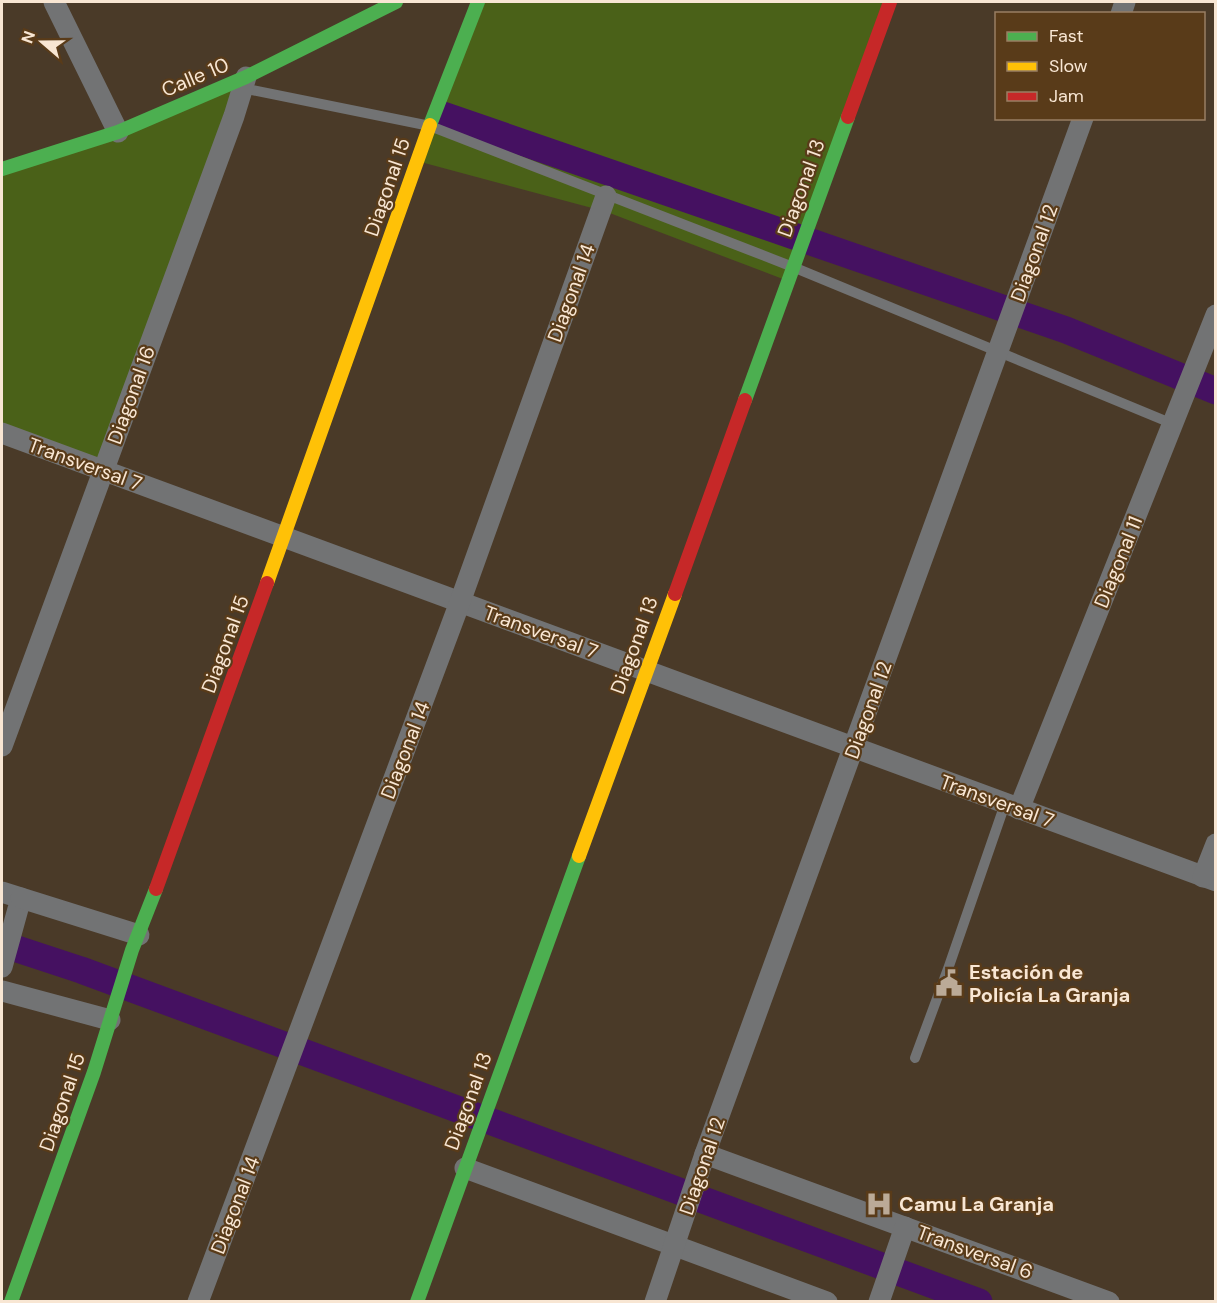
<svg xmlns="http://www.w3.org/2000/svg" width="1217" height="1303" viewBox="0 0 1217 1303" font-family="'DM Sans',sans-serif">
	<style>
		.green { fill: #4a6118 }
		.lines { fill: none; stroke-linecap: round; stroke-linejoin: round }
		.canal { stroke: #451161; stroke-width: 27 }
		.lane { stroke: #727374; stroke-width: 10 }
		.street { stroke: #727374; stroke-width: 21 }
		.fast { stroke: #4caf50; stroke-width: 14 }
		.slow { stroke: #ffc107; stroke-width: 14 }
		.jam { stroke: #c62828; stroke-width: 14 }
		.labels { text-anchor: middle; stroke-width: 4.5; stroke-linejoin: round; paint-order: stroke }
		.street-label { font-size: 20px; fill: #f8e6d3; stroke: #593b19 }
		.poi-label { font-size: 20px; font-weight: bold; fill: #f8e6d3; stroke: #593b19; text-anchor: start }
	</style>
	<rect width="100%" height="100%" fill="#4a3a28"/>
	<g class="green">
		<polygon points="478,2 890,2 788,281 607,212 417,161"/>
		<polygon points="246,77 103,470 2,433 2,169"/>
	</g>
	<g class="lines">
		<g class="canal">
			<polyline points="443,115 1066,330 1216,391"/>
			<polyline points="2,944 81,970 979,1302"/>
		</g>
		<g class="lane">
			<polyline points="242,88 430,126 793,267 1173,424"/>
			<polyline points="915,1058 949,966 1005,804"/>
		</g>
		<g class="street">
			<polyline points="54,2 118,132"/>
			<polyline points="1121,14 1125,2"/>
			<polyline points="2,433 1216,881"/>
			<polyline points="2,746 234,116 246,77"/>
			<polyline points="1019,809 1216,315"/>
			<polyline points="1203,877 1216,844"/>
			<polyline points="2,892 21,898 2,967"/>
			<polyline points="21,898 139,935"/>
			<polyline points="2,991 110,1020"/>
			<polyline points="705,1154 1109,1302"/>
			<polyline points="465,1168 827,1302"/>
			<polyline points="198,1302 460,602 606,196"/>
			<polyline points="655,1302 705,1154 1083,118"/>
			<polyline points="879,1302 905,1227"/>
		</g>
		<g class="fast">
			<polyline points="430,125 478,2"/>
			<polyline points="2,169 118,132 246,77 396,2"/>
			<polyline points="745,400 848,117"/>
			<polyline points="11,1302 94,1072 132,950 156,889"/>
			<polyline points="417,1302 579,856"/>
		</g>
		<g class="slow">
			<polyline points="267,583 430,125"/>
			<polyline points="579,856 675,594"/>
		</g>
		<g class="jam">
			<polyline points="848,117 890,2"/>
			<polyline points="675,594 745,400"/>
			<polyline points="156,889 267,583"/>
		</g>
	</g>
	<defs>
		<symbol id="civic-bare" viewBox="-9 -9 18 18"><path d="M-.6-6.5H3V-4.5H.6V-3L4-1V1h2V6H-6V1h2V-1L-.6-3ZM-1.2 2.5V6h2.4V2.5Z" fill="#bbaa97" stroke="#593b19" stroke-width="2.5" paint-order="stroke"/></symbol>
		<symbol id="hospital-bare" viewBox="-9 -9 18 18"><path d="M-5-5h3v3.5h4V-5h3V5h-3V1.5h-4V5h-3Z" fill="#bbaa97" stroke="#593b19" stroke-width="2.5" paint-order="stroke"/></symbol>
	</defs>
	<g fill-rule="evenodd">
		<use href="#civic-bare" x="930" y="964" width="38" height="38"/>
		<use href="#hospital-bare" x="860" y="1185" width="38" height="38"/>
	</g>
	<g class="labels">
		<g class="street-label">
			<text transform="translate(195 77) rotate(-23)" y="7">Calle 10</text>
			<text transform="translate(387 187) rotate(-71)" y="7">Diagonal 15</text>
			<text transform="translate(801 188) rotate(-70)" y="7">Diagonal 13</text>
			<text transform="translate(1034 253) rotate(-70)" y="7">Diagonal 12</text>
			<text transform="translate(571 293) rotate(-70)" y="7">Diagonal 14</text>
			<text transform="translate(131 395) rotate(-70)" y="7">Diagonal 16</text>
			<text transform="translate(85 464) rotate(20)" y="7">Transversal 7</text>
			<text transform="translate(1118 562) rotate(-68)" y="7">Diagonal 11</text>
			<text transform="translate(541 632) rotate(20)" y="7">Transversal 7</text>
			<text transform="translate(225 644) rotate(-70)" y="7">Diagonal 15</text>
			<text transform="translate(634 645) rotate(-70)" y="7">Diagonal 13</text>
			<text transform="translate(868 710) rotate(-70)" y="7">Diagonal 12</text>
			<text transform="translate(405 750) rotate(-69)" y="7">Diagonal 14</text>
			<text transform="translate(997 801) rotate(20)" y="7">Transversal 7</text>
			<text transform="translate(468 1101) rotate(-70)" y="7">Diagonal 13</text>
			<text transform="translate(62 1102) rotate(-71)" y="7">Diagonal 15</text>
			<text transform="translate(702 1166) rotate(-71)" y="7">Diagonal 12</text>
			<text transform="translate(235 1205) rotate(-69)" y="7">Diagonal 14</text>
			<text transform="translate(975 1252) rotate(20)" y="7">Transversal 6</text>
		</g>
		<g class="poi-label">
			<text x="969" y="979">Estación de<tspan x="969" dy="23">Policía La Granja</tspan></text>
			<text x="899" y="1211">Camu La Granja</text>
		</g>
	</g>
	<rect width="1217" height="1303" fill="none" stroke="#f8e6d3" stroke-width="6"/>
	<rect x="995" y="12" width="210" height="108" fill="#593b19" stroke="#997f63" stroke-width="1.5"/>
	<rect x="1007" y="32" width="30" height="9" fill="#4caf50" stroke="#997f63" stroke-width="1.5"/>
	<text x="1049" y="42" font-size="18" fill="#f8e6d3">Fast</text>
	<rect x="1007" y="62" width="30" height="9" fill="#ffc107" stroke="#997f63" stroke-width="1.5"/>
	<text x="1049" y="72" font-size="18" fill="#f8e6d3">Slow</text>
	<rect x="1007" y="92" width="30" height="9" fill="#c62828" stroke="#997f63" stroke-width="1.5"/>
	<text x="1049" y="102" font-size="18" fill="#f8e6d3">Jam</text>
	<g transform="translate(42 42) rotate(290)" stroke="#593b19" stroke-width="4.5" paint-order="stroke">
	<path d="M0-4.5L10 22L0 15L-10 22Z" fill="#f8e6d3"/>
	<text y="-9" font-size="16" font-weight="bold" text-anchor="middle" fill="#f8e6d3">N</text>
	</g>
</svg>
